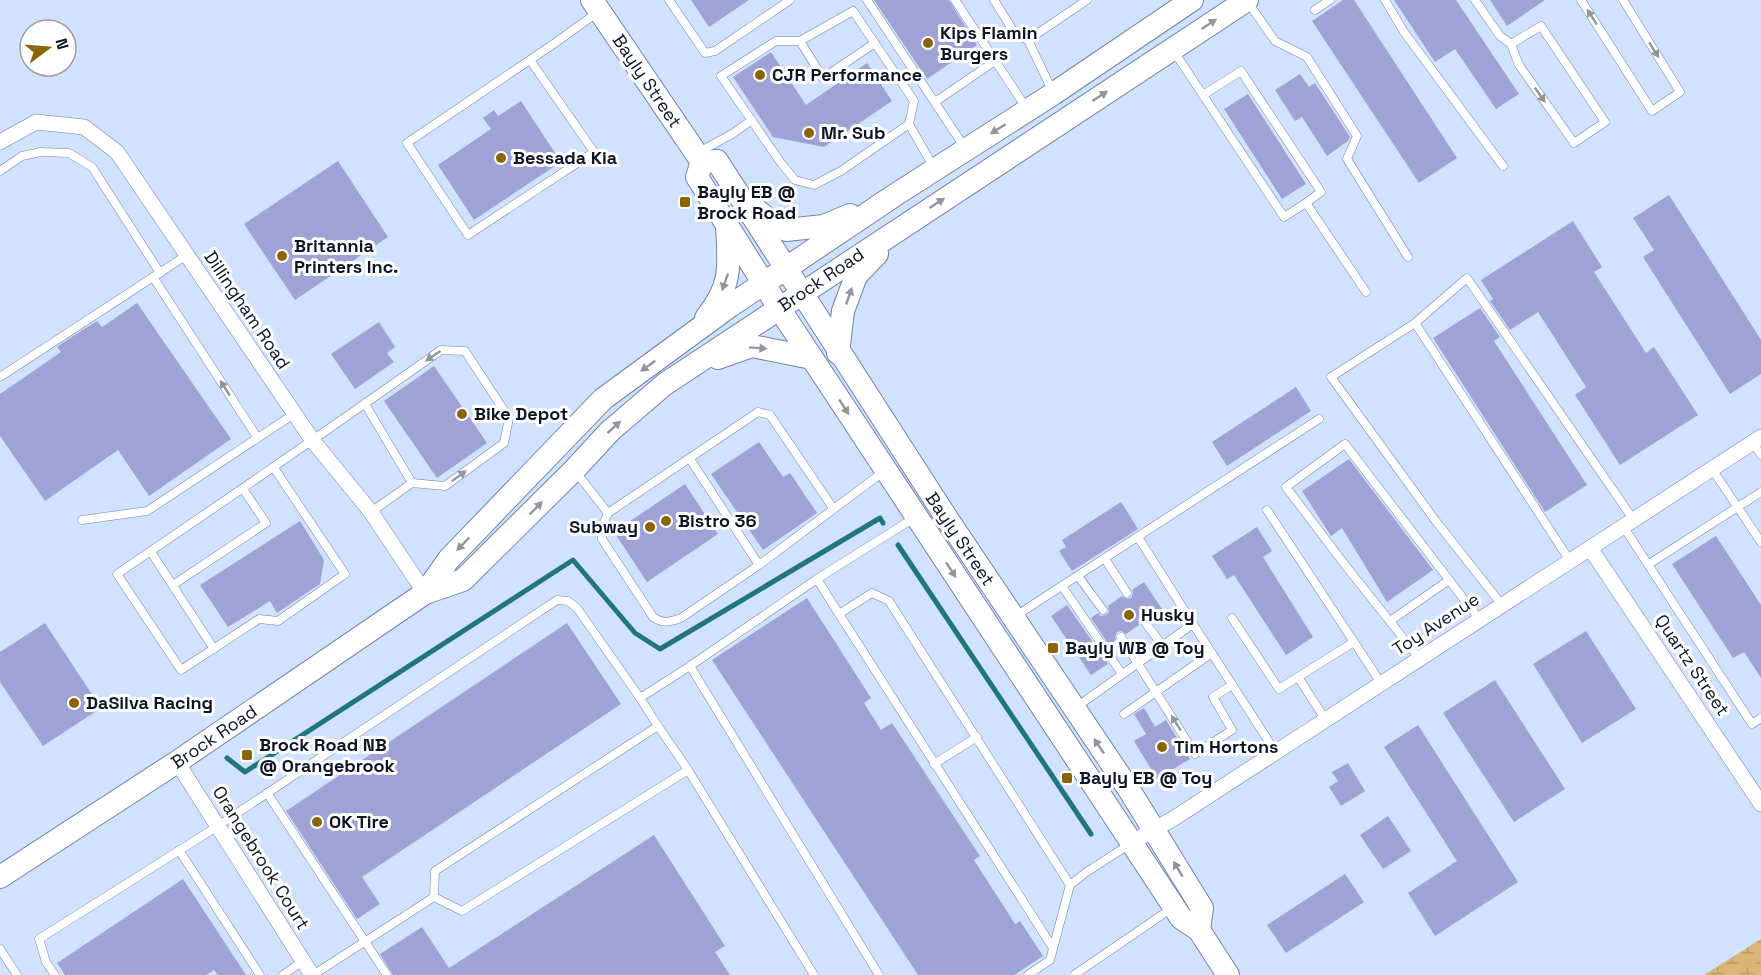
<svg xmlns="http://www.w3.org/2000/svg" width="1761" height="975" viewBox="0 0 1761 975" font-family="'Space Grotesk',sans-serif">
	<style>
		.wetland { fill: url(#wetland-marsh) }
		.lines { fill: none; stroke-linecap: round; stroke-linejoin: round }
		.stream { stroke: #22747f; stroke-width: 5 }
		.building { fill: #9fa2d4 }
		.service-casing { stroke: #6d84b0; stroke-width: 9 }
		.minor-casing { stroke: #6d84b0; stroke-width: 16 }
		.secondary-casing { stroke: #6d84b0; stroke-width: 24 }
		.service { stroke: #fff; stroke-width: 8 }
		.minor { stroke: #fff; stroke-width: 15 }
		.secondary { stroke: #fff; stroke-width: 22 }
		.oneway { fill: #92959d }
		.poi-dot { fill: #8b6505; stroke: #fff; stroke-width: 2 }
		.labels { text-anchor: middle; stroke-width: 6; stroke-linejoin: round; paint-order: stroke }
		.poi-label { font-size: 18px; font-weight: bold; fill: #0c1425; stroke: #fff; text-anchor: start }
		.street-label { font-size: 18px; fill: #0c1425; stroke: #fff }
	</style>
	<defs>
		<pattern id="wetland-marsh" width="20" height="14" patternUnits="userSpaceOnUse" patternTransform="scale(1.5)"><rect width="20" height="14" fill="#d9b675"/><path d="M1 5h8M5 5V1M11 12h8M15 12V8" fill="none" stroke="#b99c65"/></pattern>
	</defs>
	<rect width="100%" height="100%" fill="#d1e2fe"/>
	<polygon class="wetland" points="1761,939 1761,975 1704,975"/>
	<g class="lines">
		<g class="stream">
			<polyline points="898,545 1091,834"/>
			<polyline points="227,758 245,772 573,560 635,633 660,649 880,518 883,523"/>
		</g>
	</g>
	<g class="building">
		<polygon points="691,0 749,0 709,27"/>
		<polygon points="874,0 949,0 977,45 927,79"/>
		<polygon points="1343,0 1354,0 1457,158 1419,183 1312,21"/>
		<polygon points="1394,0 1456,0 1519,94 1496,109 1455,49 1435,62"/>
		<polygon points="1490,0 1545,0 1507,26"/>
		<polygon points="771,52 806,105 867,63 892,101 824,147 773,137 733,77"/>
		<polygon points="1300,74 1309,87 1315,83 1350,137 1348,141 1327,156 1302,117 1295,121 1275,90"/>
		<polygon points="1248,94 1306,184 1282,199 1224,109"/>
		<polygon points="521,101 561,162 474,220 438,165 491,129 483,118 494,110 498,116"/>
		<polygon points="338,161 388,237 295,300 244,224"/>
		<polygon points="1669,195 1761,340 1761,374 1730,394 1643,257 1654,250 1633,218"/>
		<polygon points="1573,221 1602,267 1594,272 1646,353 1654,347 1698,415 1620,465 1575,395 1586,387 1538,312 1510,330 1490,301 1493,299 1481,280"/>
		<polygon points="137,303 231,439 149,496 118,450 45,501 0,436 0,394 61,352 57,347 70,338 97,321 102,327"/>
		<polygon points="1480,308 1500,337 1494,341 1587,485 1545,512 1433,338"/>
		<polygon points="379,322 395,347 387,353 394,362 355,389 331,354"/>
		<polygon points="434,366 487,443 437,478 384,401"/>
		<polygon points="1296,387 1311,411 1227,466 1212,442"/>
		<polygon points="759,442 783,477 790,473 817,513 763,550 711,474"/>
		<polygon points="1349,459 1433,570 1387,602 1342,528 1331,536 1302,491"/>
		<polygon points="685,484 718,534 647,582 614,532"/>
		<polygon points="1121,502 1138,529 1072,571 1059,551 1066,547 1062,540"/>
		<polygon points="300,521 324,560 320,584 277,613 270,601 228,627 200,585"/>
		<polygon points="1257,527 1272,551 1263,557 1313,637 1286,655 1234,575 1227,579 1212,556"/>
		<polygon points="1716,536 1761,605 1761,678 1744,652 1733,658 1672,564"/>
		<polygon points="1144,582 1162,609 1149,618 1146,615 1141,616 1138,619 1139,625 1126,634 1121,631 1117,632 1115,637 1116,640 1109,645 1091,618 1098,613 1101,616 1106,615 1109,612 1108,606 1122,596 1127,599 1131,598 1133,593 1132,590"/>
		<polygon points="807,598 871,698 864,703 881,730 892,723 980,856 974,860 1015,924 1020,921 1043,956 1014,975 918,975 712,660"/>
		<polygon points="1067,605 1108,664 1091,675 1051,616"/>
		<polygon points="45,623 101,708 43,746 0,682 0,652"/>
		<polygon points="567,623 621,704 362,877 380,904 357,919 286,811"/>
		<polygon points="1586,631 1636,709 1582,743 1533,664"/>
		<polygon points="1495,680 1565,789 1514,822 1443,713"/>
		<polygon points="1144,708 1155,727 1166,720 1190,759 1157,779 1134,741 1146,734 1134,714"/>
		<polygon points="1418,725 1518,882 1435,936 1408,893 1457,861 1384,747"/>
		<polygon points="1348,763 1365,791 1341,806 1329,787 1338,781 1332,772"/>
		<polygon points="1388,816 1411,851 1383,869 1360,835"/>
		<polygon points="654,835 725,946 715,952 730,975 393,975 380,954 422,927 449,968"/>
		<polygon points="1345,874 1364,902 1286,953 1267,925"/>
		<polygon points="183,879 246,975 218,975 214,970 206,975 65,975 57,963"/>
	</g>
	<g class="lines">
		<defs>
			<g id="service">
				<polyline points="669,0 705,53 715,51 790,0"/>
				<polyline points="867,0 965,148"/>
				<polyline points="955,0 1027,109"/>
				<polyline points="994,0 1016,35 1028,40 1087,0"/>
				<polyline points="1385,0 1404,32 1503,166"/>
				<polyline points="1475,0 1500,36 1511,44 1519,65 1574,143 1605,122 1541,26 1511,44"/>
				<polyline points="1581,0 1652,111 1680,92 1623,0"/>
				<polyline points="1247,1 1275,41 1307,57 1357,136 1347,159 1408,257"/>
				<polyline points="1315,10 1330,0"/>
				<polyline points="1028,40 1052,90"/>
				<polyline points="800,41 823,78 875,43"/>
				<polyline points="1173,50 1284,217 1306,203 1366,292"/>
				<polyline points="530,60 594,152 468,235 407,143 555,43 598,12"/>
				<polyline points="1203,95 1241,71 1321,192 1306,203"/>
				<polyline points="935,102 995,61"/>
				<polyline points="909,124 841,171 814,185 795,180 781,163 721,76 776,41 800,41 853,11 914,101 909,124 934,168"/>
				<polyline points="699,152 732,134 752,120"/>
				<polyline points="0,171 22,156 41,152 69,153 92,167 160,273"/>
				<polyline points="153,277 257,437"/>
				<polyline points="1415,323 1467,278 1633,519"/>
				<polyline points="0,377 187,255"/>
				<polyline points="365,404 412,483"/>
				<polyline points="1753,443 1761,455"/>
				<polyline points="690,459 759,565"/>
				<path d="M 274,468 L 345,574 L 278,621 L 259,619 L 181,670 L 117,574 C 226,500 334,426 441,350 L 465,351 L 509,418 L 504,443 L 445,486 L 412,483 L 371,512"/>
				<polyline points="1712,469 1761,542"/>
				<path d="M 575,471 L 608,513 L 602,527 L 602,539 L 653,617 C 663,624 670,622 681,618 L 759,565 L 883,472"/>
				<polyline points="1267,510 1381,683"/>
				<polyline points="608,513 758,412 770,415 833,508"/>
				<polyline points="914,518 817,579 839,614 872,593 889,601 1070,885 1085,873 1130,844"/>
				<polyline points="82,520 147,511 294,414"/>
				<polyline points="1623,526 1752,724 1761,718"/>
				<polyline points="1138,537 1193,624"/>
				<polyline points="151,552 214,649"/>
				<polyline points="1105,559 1127,593"/>
				<polyline points="1649,564 1761,492"/>
				<polyline points="1078,576 1103,610"/>
				<polyline points="817,579 690,666 879,975"/>
				<polyline points="173,585 266,523 243,489"/>
				<polyline points="1062,586 1122,674"/>
				<polyline points="1502,605 1435,520 1331,377 1415,323 1570,561"/>
				<polyline points="839,614 1053,948"/>
				<polyline points="1014,617 1319,419"/>
				<polyline points="1232,618 1279,689 1298,677 1325,719"/>
				<polyline points="1144,621 1162,645"/>
				<polyline points="1390,621 1449,580"/>
				<polyline points="1121,637 1195,754 1232,730 1213,697 1232,685"/>
				<polyline points="1419,658 1345,565 1286,487 1345,444 1479,619"/>
				<polyline points="1298,677 1354,642"/>
				<polyline points="1075,708 1193,624 1275,751"/>
				<polyline points="1124,714 1212,653"/>
				<polyline points="934,764 977,737"/>
				<polyline points="688,770 814,975"/>
				<polyline points="267,793 387,975"/>
				<polyline points="179,850 260,975"/>
				<polyline points="434,897 462,911 688,770 658,726"/>
				<polyline points="0,949 17,975"/>
				<polyline points="55,975 46,962 39,939 218,826 557,600 568,601 577,608 640,698 690,666"/>
				<polyline points="283,975 303,961"/>
				<polyline points="313,975 434,897 435,871 658,726 640,698"/>
				<polyline points="1028,975 1050,960 1070,885"/>
				<polyline points="1074,975 1172,908"/>
			</g>
			<g id="minor">
				<polyline points="0,142 36,122 84,127 117,152 313,441 371,512 425,593"/>
				<polyline points="1590,548 1761,804"/>
				<polyline points="177,762 312,975"/>
				<polyline points="1131,843 1176,817 1761,437"/>
			</g>
			<g id="secondary">
				<polyline points="592,0 702,162"/>
				<polyline points="702,162 697,177 779,308 1174,907 1181,918 1199,930 1228,975"/>
				<polyline points="702,162 717,161 948,520 1128,788 1202,908 1199,930"/>
				<polyline points="754,208 770,221 786,230 824,226 850,215"/>
				<path d="M 706,318 C 733,284 729,266 727,225"/>
				<polyline points="838,353 843,311 856,276 877,254"/>
				<polyline points="718,358 752,346 812,358"/>
				<polyline points="425,593 449,559 603,399 730,306 895,195 1053,94 1192,0"/>
				<polyline points="0,877 177,762 425,593 463,580 574,470 610,431 665,384 1247,0"/>
			</g>
		</defs>
		<use href="#service" class="service-casing"/>
		<use href="#minor" class="minor-casing"/>
		<use href="#secondary" class="secondary-casing"/>
		<use href="#service" class="service"/>
		<use href="#minor" class="minor"/>
		<use href="#secondary" class="secondary"/>
	</g>
	<defs><path id="oneway-solid" d="M-6-.8H1V-3.2L6.5 0L1 3.2V.8H-6Z" transform="scale(1.5)"/></defs>
	<g class="oneway">
		<use href="#oneway-solid" transform="translate(1592 17) rotate(-122)"/>
		<use href="#oneway-solid" transform="translate(1209 24) rotate(-33)"/>
		<use href="#oneway-solid" transform="translate(1654 50) rotate(58)"/>
		<use href="#oneway-solid" transform="translate(1540 95) rotate(55)"/>
		<use href="#oneway-solid" transform="translate(1100 96) rotate(-33)"/>
		<use href="#oneway-solid" transform="translate(998 129) rotate(148)"/>
		<use href="#oneway-solid" transform="translate(937 203) rotate(-33)"/>
		<use href="#oneway-solid" transform="translate(725 282) rotate(110)"/>
		<use href="#oneway-solid" transform="translate(849 296) rotate(-71)"/>
		<use href="#oneway-solid" transform="translate(758 348) rotate(4)"/>
		<use href="#oneway-solid" transform="translate(433 356) rotate(146)"/>
		<use href="#oneway-solid" transform="translate(648 366) rotate(144)"/>
		<use href="#oneway-solid" transform="translate(225 388) rotate(-123)"/>
		<use href="#oneway-solid" transform="translate(844 407) rotate(57)"/>
		<use href="#oneway-solid" transform="translate(614 427) rotate(-42)"/>
		<use href="#oneway-solid" transform="translate(459 476) rotate(-36)"/>
		<use href="#oneway-solid" transform="translate(536 508) rotate(-45)"/>
		<use href="#oneway-solid" transform="translate(463 544) rotate(134)"/>
		<use href="#oneway-solid" transform="translate(951 570) rotate(57)"/>
		<use href="#oneway-solid" transform="translate(1176 723) rotate(-122)"/>
		<use href="#oneway-solid" transform="translate(1099 746) rotate(-124)"/>
		<use href="#oneway-solid" transform="translate(1178 869) rotate(-121)"/>
	</g>
	<g class="poi-dot">
		<circle cx="928" cy="43" r="6"/>
		<circle cx="760" cy="75" r="6"/>
		<circle cx="809" cy="133" r="6"/>
		<circle cx="501" cy="158" r="6"/>
		<rect x="679" y="196" width="12" height="12" rx="3"/>
		<circle cx="282" cy="256" r="6"/>
		<circle cx="462" cy="414" r="6"/>
		<circle cx="666" cy="521" r="6"/>
		<circle cx="650" cy="527" r="6"/>
		<circle cx="1129" cy="615" r="6"/>
		<rect x="1047" y="642" width="12" height="12" rx="3"/>
		<circle cx="74" cy="703" r="6"/>
		<circle cx="1162" cy="747" r="6"/>
		<rect x="241" y="749" width="12" height="12" rx="3"/>
		<rect x="1061" y="772" width="12" height="12" rx="3"/>
		<circle cx="317" cy="822" r="6"/>
	</g>
	<g class="labels">
		<g class="poi-label">
			<text x="940" y="39">Kips Flamin<tspan x="940" dy="21">Burgers</tspan></text>
			<text x="772" y="81">CJR Performance</text>
			<text x="821" y="139">Mr. Sub</text>
			<text x="513" y="164">Bessada Kia</text>
			<text x="697" y="198">Bayly EB @<tspan x="697" dy="21">Brock Road</tspan></text>
			<text x="294" y="252">Britannia<tspan x="294" dy="21">Printers Inc.</tspan></text>
			<text x="474" y="420">Bike Depot</text>
			<text x="678" y="527">Bistro 36</text>
			<text x="638" y="533" text-anchor="end">Subway</text>
			<text x="1141" y="621">Husky</text>
			<text x="1065" y="654">Bayly WB @ Toy</text>
			<text x="86" y="709">DaSilva Racing</text>
			<text x="259" y="751">Brock Road NB<tspan x="259" dy="21">@ Orangebrook</tspan></text>
			<text x="1174" y="753">Tim Hortons</text>
			<text x="1079" y="784">Bayly EB @ Toy</text>
			<text x="329" y="828">OK Tire</text>
		</g>
		<g class="street-label">
			<text transform="translate(647 81) rotate(56)" y="6">Bayly Street</text>
			<text transform="translate(821 280) rotate(-34)" y="6">Brock Road</text>
			<text transform="translate(247 310) rotate(56)" y="6">Dillingham Road</text>
			<text transform="translate(960 539) rotate(56)" y="6">Bayly Street</text>
			<text transform="translate(1436 624) rotate(-33)" y="6">Toy Avenue</text>
			<text transform="translate(1692 665) rotate(56)" y="6">Quartz Street</text>
			<text transform="translate(214 737) rotate(-34)" y="6">Brock Road</text>
			<text transform="translate(261 858) rotate(58)" y="6">Orangebrook Court</text>
		</g>
	</g>
	<g transform="translate(48 48) rotate(74)"><circle r="28" fill="#ffffff" stroke="#9ea1a8" stroke-width="1.5"/>
	<path d="M0-4.5L10 22L0 15L-10 22Z" fill="#8b6505"/>
	<text y="-9" font-size="16" font-weight="bold" text-anchor="middle" fill="#0c1425">N</text>
	</g>
</svg>
